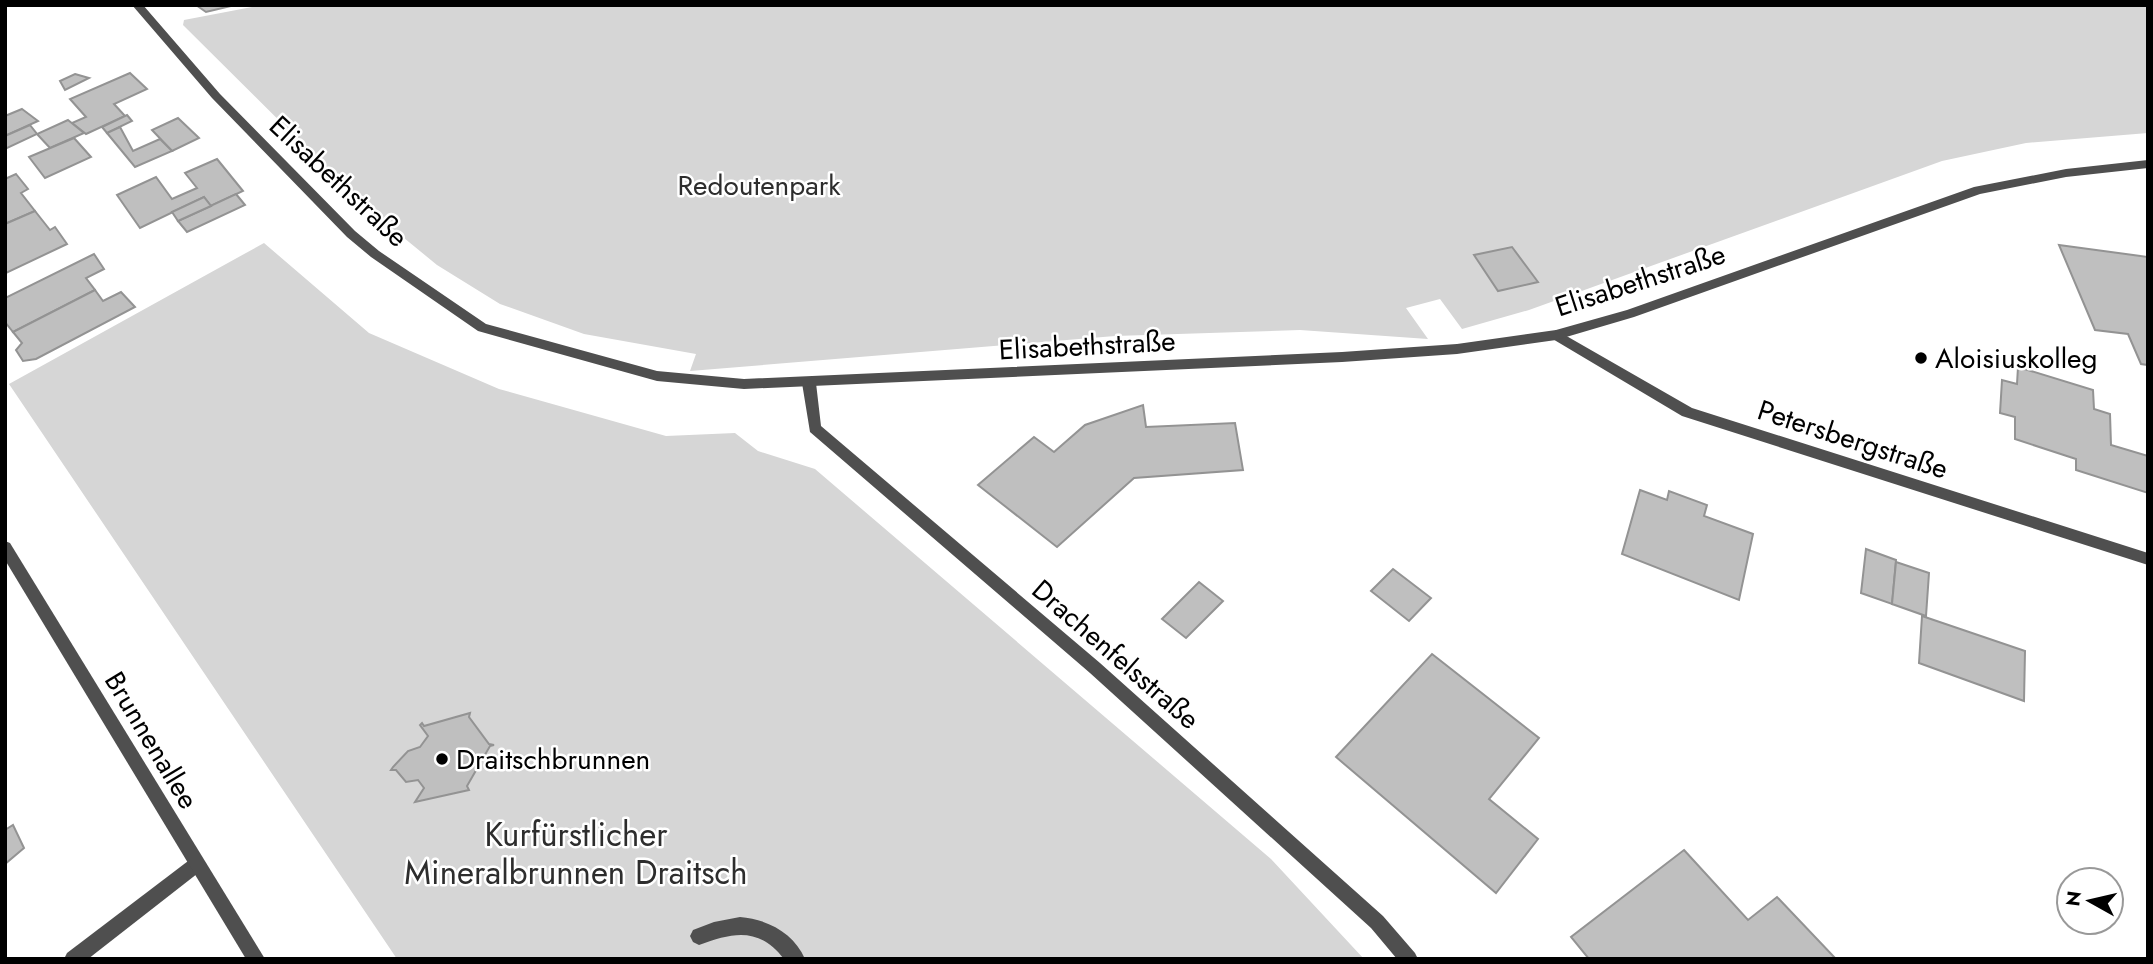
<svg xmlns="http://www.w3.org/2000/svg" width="2153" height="964" viewBox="0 0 2153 964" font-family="Jost,sans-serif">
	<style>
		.green { fill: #d6d6d6 }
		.building { fill: #bfbfbf; stroke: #939393; stroke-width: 2 }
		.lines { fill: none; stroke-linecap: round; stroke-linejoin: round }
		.service { fill: #4f4f4f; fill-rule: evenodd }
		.minor { fill: #4f4f4f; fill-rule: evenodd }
		.tertiary { fill: #4f4f4f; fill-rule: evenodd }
		.poi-dot { fill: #000; stroke: #fff; stroke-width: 2.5 }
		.labels { text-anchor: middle; stroke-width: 5; stroke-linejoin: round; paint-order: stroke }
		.street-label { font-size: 28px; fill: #000; stroke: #fff }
		.park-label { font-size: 28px; fill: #2d2d2d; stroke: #fff }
		.poi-label { font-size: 28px; fill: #000; stroke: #fff; text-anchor: start }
		.near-park-label { font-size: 33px; fill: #2d2d2d; stroke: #fff }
	</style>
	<rect width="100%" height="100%" fill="#fff"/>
	<g class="green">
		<polygon points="262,5 2148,5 2148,133 2026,143 1942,161 1529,310 1462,329 1440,299 1406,308 1428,339 1300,330 1115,336 690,371 696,354 584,334 500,304 437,265 365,206 183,25 184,20"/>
		<polygon points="264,243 369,333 499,389 666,436 735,433 758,451 815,469 1271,859 1364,959 397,959 9,384"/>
	</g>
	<g class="building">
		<polygon points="196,5 235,5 206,12"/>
		<polygon points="130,73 147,89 114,104 125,116 86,134 72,123 86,117 70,99"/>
		<polygon points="75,74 89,78 65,90 60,81"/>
		<polygon points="22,109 38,121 5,136 5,116"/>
		<polygon points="127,115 132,121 107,133 102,127"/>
		<polygon points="178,118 199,138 172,151 152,130"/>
		<polygon points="68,120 84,133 50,148 37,134"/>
		<polygon points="30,125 37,134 5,149 5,136"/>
		<polygon points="120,127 133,151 160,139 172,151 135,167 107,133"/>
		<polygon points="74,138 91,157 45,178 29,157"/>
		<polygon points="217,159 243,191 211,206 204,197 140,228 117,195 156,177 172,199 197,188 185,173"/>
		<polygon points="16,174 28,189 21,193 35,211 5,224 5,179"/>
		<polygon points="236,194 245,205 187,232 178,221"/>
		<polygon points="204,197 211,206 178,221 172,212"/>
		<polygon points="35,211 50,230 55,227 67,244 6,273 5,224"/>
		<polygon points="2059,245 2148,257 2148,365 2141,364 2128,334 2095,330"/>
		<polygon points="1512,247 1538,282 1498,291 1474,255"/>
		<polygon points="94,254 104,269 86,278 95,290 13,332 5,322 5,298"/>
		<polygon points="95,290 103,301 121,292 135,307 36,359 23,361 16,350 22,343 13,332"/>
		<polygon points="2018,367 2093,390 2094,409 2110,414 2111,445 2148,456 2148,493 2076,470 2076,459 2015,439 2015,417 2000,413 2002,380 2017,384"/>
		<polygon points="1143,405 1146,427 1235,423 1243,470 1134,478 1057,547 978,485 1034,437 1054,452 1085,425"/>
		<polygon points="1640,490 1667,500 1669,491 1707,505 1704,516 1753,534 1739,600 1622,554"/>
		<polygon points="1866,549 1896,560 1892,604 1861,593"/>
		<polygon points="1896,562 1929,573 1926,616 1892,604"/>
		<polygon points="1393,569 1431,598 1409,621 1371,591"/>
		<polygon points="1199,582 1223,601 1186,638 1162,619"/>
		<polygon points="1922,616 2025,651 2024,701 1919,663"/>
		<polygon points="1432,654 1539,738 1489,799 1538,839 1496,893 1336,757"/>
		<polygon points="470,713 469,717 489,744 494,745 490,746 467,786 469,790 415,802 424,788 418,780 406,782 396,770 391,770 393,767 408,751 420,747 428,736 420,725 422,723 424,726"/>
		<polygon points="13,825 24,848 5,864 5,830"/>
		<polygon points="1684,850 1748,920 1777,897 1836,959 1589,959 1571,937"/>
	</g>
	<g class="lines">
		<path class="service" d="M 740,917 C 767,919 794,933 805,959 L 784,959 C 759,927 734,932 699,945 L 693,942 L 690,936 L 693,930 L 714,922 Z"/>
		<g class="minor">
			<polygon points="1556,330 1692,408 2148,553 2148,565 1682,416 1551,338 1550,335"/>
			<polygon points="809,378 816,383 821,426 1100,663 1383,916 1415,953 1418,959 1397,959 1371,928 1090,673 810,432 802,383"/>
			<polygon points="196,855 202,858 205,864 202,870 88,959 64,959 67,953"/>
		</g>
		<g class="tertiary">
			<polygon points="132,5 143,5 220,94 355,231 379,251 486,324 657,371 744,379 1342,352 1457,344 1556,330 1627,310 1974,187 2066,169 2148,160 2148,168 2066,177 1980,194 1634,317 1556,340 1457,354 1342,362 744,389 657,381 478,331 371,257 347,237 212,98"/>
			<polygon points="5,541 10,543 265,959 246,959 5,560"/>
		</g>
	</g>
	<g class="poi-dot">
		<circle cx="1921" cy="358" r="7"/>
		<circle cx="442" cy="759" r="7"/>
	</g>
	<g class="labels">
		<g class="street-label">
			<text transform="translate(339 181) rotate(43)" y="10">Elisabethstraße</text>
			<text transform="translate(1640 280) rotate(-18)" y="10">Elisabethstraße</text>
			<text transform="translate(1087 345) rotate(-3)" y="10">Elisabethstraße</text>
			<text transform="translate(1853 439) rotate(18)" y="10">Petersbergstraße</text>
			<text transform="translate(1116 654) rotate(41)" y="10">Drachenfelsstraße</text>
			<text transform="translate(152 740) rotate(59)" y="10">Brunnenallee</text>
		</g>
		<g class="park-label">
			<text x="759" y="195">Redoutenpark</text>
		</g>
		<g class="poi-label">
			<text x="1935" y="368">Aloisiuskolleg</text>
			<text x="456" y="769">Draitschbrunnen</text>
		</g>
		<g class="near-park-label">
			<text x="576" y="846">Kurfürstlicher<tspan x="576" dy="38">Mineralbrunnen Draitsch</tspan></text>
		</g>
	</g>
	<rect width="2153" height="964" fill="none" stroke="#000000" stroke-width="14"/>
	<g transform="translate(2090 901) rotate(278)"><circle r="33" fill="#ffffff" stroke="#999999" stroke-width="2"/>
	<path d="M0-5L12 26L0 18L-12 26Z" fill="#000000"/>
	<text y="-10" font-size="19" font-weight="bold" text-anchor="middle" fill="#000000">N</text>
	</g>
</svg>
